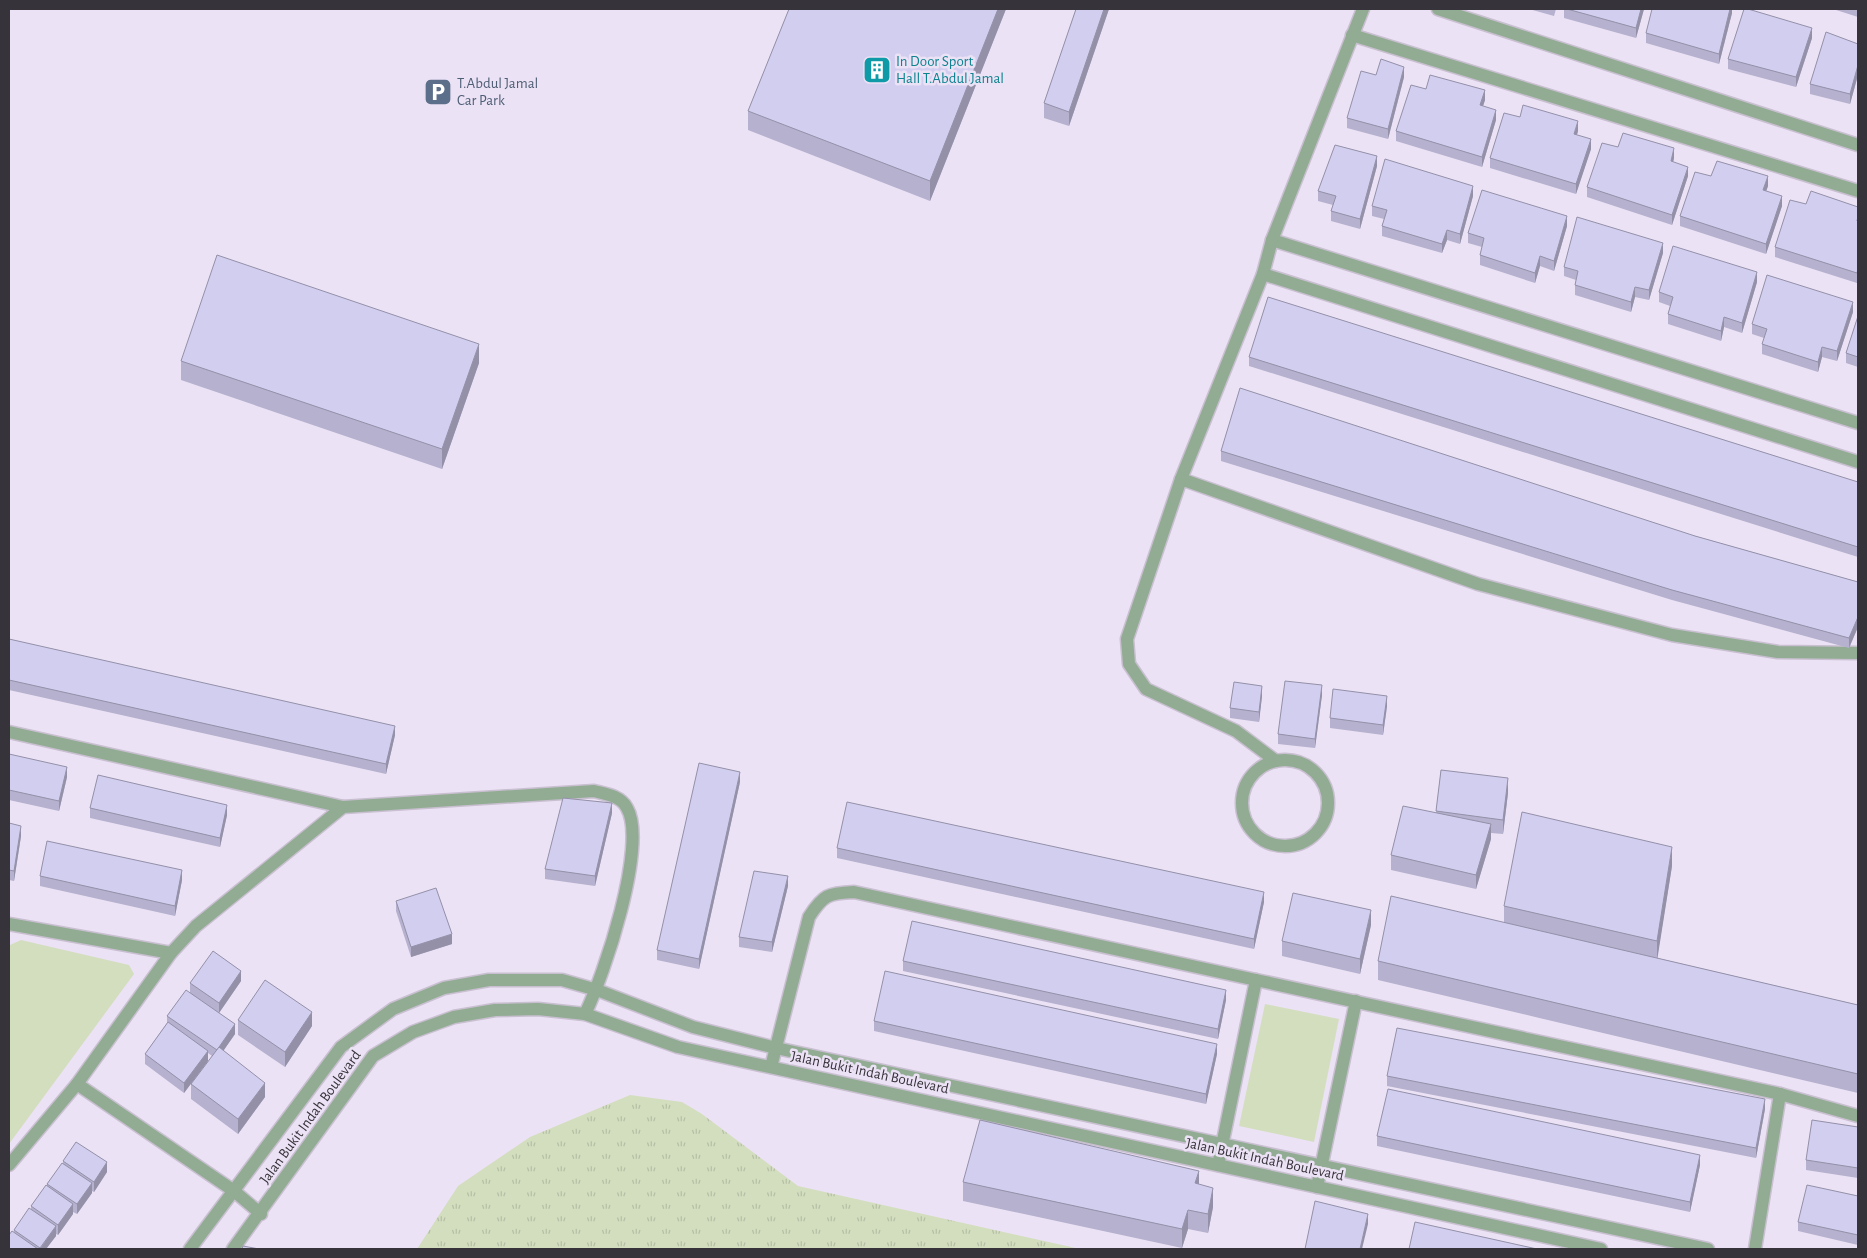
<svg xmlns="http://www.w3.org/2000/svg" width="1867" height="1258" viewBox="0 0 1867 1258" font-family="'Alegreya Sans',sans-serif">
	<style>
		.grass { fill: url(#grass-tufts) }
		.green { fill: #d3debf }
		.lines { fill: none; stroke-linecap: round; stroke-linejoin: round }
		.street-casing { stroke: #c8bfd0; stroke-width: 15 }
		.street { stroke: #91ac92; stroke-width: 12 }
		.wall { fill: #b5b1ce }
		.shaded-wall { fill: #9390a8 }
		.building { fill: #d2cef0; stroke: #9390a8 }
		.labels { text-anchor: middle; stroke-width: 5; stroke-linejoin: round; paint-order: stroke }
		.culture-label { font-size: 15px; fill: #0d838f; stroke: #ece2f5; text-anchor: start }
		.service-label { font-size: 15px; fill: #4e5e75; stroke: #ece2f5; text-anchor: start }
		.street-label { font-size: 15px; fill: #37333a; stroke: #ece2f5 }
	</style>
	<defs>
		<pattern id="grass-tufts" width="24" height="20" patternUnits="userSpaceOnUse" patternTransform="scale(1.25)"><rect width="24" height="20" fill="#d3debf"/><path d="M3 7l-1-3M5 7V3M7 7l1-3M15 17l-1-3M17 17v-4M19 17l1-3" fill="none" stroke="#b6bfa5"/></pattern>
	</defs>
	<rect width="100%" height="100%" fill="#ece2f5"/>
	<polygon class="grass" points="630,1095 682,1102 702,1114 798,1186 1080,1249 417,1249 458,1186 530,1137"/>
	<g class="green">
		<polygon points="21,940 129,965 134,974 9,1144 9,953 10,945"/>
		<polygon points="1265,1004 1339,1019 1314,1142 1239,1126"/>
	</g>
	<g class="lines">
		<defs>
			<g id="street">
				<polyline points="1438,9 1858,145"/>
				<polyline points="1352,35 1858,191"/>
				<polyline points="1272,240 1858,423"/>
				<polyline points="1263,274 1858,462"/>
				<polyline points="1181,479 1478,584 1672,635 1778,652 1858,653"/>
				<polyline points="9,732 343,807"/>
				<circle cx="1285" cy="803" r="43"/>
				<polyline points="1276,761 1236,731 1146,689 1129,664 1127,639 1181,479 1263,274 1272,240 1363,9"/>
				<polyline points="9,924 171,953"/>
				<path d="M 771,1067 L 809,917 C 823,895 828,893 854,892 L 1256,980"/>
				<polyline points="9,1165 77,1084"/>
				<polyline points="1218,1165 1256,980 1780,1094 1858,1116"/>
				<polyline points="1317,1187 1356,1001"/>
				<path d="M 261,1214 L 234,1191 L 77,1084 L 171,953 L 196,926 L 343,807 L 594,791 C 606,794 621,796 627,808 C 648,844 604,976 585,1014"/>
				<polyline points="190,1249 341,1047 393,1009 444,988 489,980 562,980 597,990 693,1027 776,1048 1708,1249"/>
				<polyline points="233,1249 373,1056 413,1032 454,1017 495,1010 538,1009 585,1014 678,1047 1601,1249"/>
				<polyline points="1755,1249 1780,1094"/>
			</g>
		</defs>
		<use href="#street" class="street-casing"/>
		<use href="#street" class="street"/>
	</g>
	<g class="wall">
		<polygon points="789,9 1006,9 930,201 748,130 748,111"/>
		<polygon points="1076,9 1109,9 1069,126 1044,118 1044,103"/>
		<polygon points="1529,9 1556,9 1554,16"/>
		<polygon points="1564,9 1644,9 1636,38 1564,18"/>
		<polygon points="1732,9 1732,13 1719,64 1646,43 1646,33"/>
		<polygon points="1833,9 1858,9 1858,17"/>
		<polygon points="1812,38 1796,87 1728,69 1728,59"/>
		<polygon points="1858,44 1858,75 1850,104 1810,94 1810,84"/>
		<polygon points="1376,75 1404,77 1388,139 1347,128 1347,118"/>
		<polygon points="1426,89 1485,100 1483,106 1496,120 1482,167 1396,141 1396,131"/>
		<polygon points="1578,131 1577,135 1591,149 1576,194 1490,168 1490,158"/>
		<polygon points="1674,158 1673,162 1688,176 1672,225 1587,197 1587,187"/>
		<polygon points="1377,166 1360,229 1331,221 1331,211 1333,205 1318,201 1318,191"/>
		<polygon points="1711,176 1768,186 1766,191 1782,206 1766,254 1680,226 1680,216"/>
		<polygon points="1473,196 1460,244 1447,240 1442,253 1382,236 1382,226 1384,219 1372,216 1372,206"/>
		<polygon points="1806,204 1858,207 1858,279 1857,283 1775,257 1775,247"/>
		<polygon points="1567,226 1554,271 1540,266 1535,283 1480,265 1480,255 1482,247 1468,243 1468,233"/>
		<polygon points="1663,253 1649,300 1635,297 1631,312 1575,295 1575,285 1576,280 1564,276 1564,267"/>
		<polygon points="1757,282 1742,333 1724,327 1721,341 1668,324 1668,314 1670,306 1659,302 1659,292"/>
		<polygon points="1853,312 1837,361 1822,357 1818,372 1762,354 1762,344 1764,338 1752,334 1752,324"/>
		<polygon points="1858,316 1858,374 1858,367 1846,363 1846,353"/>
		<polygon points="1249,357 1858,482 1858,557 1249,366"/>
		<polygon points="181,361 479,363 442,469 181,380"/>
		<rect x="1857" y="374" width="1" height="10"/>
		<polygon points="1221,451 1695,536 1858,582 1858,627 1849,648 1672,600 1221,461"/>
		<polygon points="9,639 395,735 386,774 9,690"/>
		<polygon points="1322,695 1315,748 1278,744 1278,734"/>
		<polygon points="1262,696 1259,722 1230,718 1230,708"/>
		<polygon points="1387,706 1383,735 1330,728 1330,718"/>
		<polygon points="9,754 67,777 59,811 9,800"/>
		<polygon points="1441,770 1508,793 1503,834 1491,833 1491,839 1476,889 1391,870 1391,855 1436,813"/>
		<polygon points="740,782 699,969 657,960 657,950"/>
		<polygon points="90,808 227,815 220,847 90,818"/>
		<polygon points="612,813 595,886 545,879 545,869"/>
		<polygon points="9,823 21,836 14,881 9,880"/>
		<polygon points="837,848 1264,902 1254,949 837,858"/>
		<polygon points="1672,866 1657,958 1858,1005 1858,1093 1378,980 1378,961 1504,923 1504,906"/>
		<polygon points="40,876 182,880 175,916 40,886"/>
		<polygon points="788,886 772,952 739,947 739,937"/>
		<polygon points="396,901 452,944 411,957 396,911"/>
		<polygon points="1371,925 1360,974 1282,956 1282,941"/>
		<polygon points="903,961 1226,1000 1218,1039 903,971"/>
		<polygon points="241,981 219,1013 235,1034 223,1051 265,1097 238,1134 191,1099 191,1084 212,1056 208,1053 208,1061 184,1093 145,1064 145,1054 167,1023 167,1016 190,993 190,983"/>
		<polygon points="238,1020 312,1026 285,1067 238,1035"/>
		<polygon points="874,1021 1217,1054 1206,1104 874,1031"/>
		<polygon points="1387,1076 1765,1109 1756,1158 1387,1086"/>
		<polygon points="1858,1127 1858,1178 1806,1170 1806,1160"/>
		<polygon points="1377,1136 1700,1165 1690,1212 1377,1146"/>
		<polygon points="63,1161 107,1172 94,1192 92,1191 92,1193 77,1214 73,1212 73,1214 58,1235 56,1234 56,1236 46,1249 9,1249 14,1230 31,1209 31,1206 47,1186 47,1184 63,1163"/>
		<polygon points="963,1182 1199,1184 1213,1207 1208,1233 1188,1229 1182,1248 963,1201"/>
		<polygon points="1858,1196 1858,1245 1798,1231 1798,1222"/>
	</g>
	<g class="shaded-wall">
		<polygon points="998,9 1006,9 930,201 930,181"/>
		<polygon points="1104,9 1109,9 1069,126 1069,112"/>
		<polygon points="1641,9 1644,9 1636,38 1636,28"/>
		<polygon points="1730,9 1732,9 1732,13 1719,64 1719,54"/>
		<polygon points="1812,28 1812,38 1796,87 1796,77"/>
		<polygon points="1858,65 1858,75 1850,104 1850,94"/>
		<polygon points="1404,67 1404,77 1388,139 1388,129"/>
		<polygon points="1485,90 1485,100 1480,115 1480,105"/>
		<polygon points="1496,110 1496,120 1482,167 1482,157"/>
		<polygon points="1578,121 1578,131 1574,144 1574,134"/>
		<polygon points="1591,139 1591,149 1576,194 1576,184"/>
		<polygon points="1674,148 1674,158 1671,171 1671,161"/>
		<polygon points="1377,156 1377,166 1360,229 1360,219"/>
		<polygon points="1688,167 1688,176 1672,225 1672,215"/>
		<polygon points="1768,176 1768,186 1763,200 1763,190"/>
		<polygon points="1473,186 1473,196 1460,244 1460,234"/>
		<polygon points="1782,196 1782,206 1766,254 1766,244"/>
		<polygon points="1567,216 1567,226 1554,271 1554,261"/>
		<polygon points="1447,230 1447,240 1442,253 1442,244"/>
		<polygon points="1663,243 1663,253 1649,300 1649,290"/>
		<polygon points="1540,256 1540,266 1535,283 1535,273"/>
		<polygon points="1858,269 1858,279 1857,283 1857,273"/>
		<polygon points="1757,272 1757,282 1742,333 1742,323"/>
		<polygon points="1635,287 1635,297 1631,312 1631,302"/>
		<polygon points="1853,302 1853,312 1837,361 1837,351"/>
		<polygon points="1724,317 1724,327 1721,341 1721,331"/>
		<polygon points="479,344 479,363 442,469 442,449"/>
		<polygon points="1822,347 1822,357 1818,372 1818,362"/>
		<polygon points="1858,617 1858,627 1849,648 1849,638"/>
		<polygon points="1322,685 1322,695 1315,748 1315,739"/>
		<polygon points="1262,686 1262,696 1259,722 1259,712"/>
		<polygon points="1387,696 1387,706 1383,735 1383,725"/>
		<polygon points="395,726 395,735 386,774 386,764"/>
		<polygon points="67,767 67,777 59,811 59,801"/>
		<polygon points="740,772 740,782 699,969 699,959"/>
		<polygon points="1508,778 1508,793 1503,834 1503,820"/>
		<polygon points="612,803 612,813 595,886 595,876"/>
		<polygon points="227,805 227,815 220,847 220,838"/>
		<polygon points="1491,824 1491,839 1476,889 1476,875"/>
		<polygon points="21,826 21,836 14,881 14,871"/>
		<polygon points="1672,847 1672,866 1657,961 1657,941"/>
		<polygon points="182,870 182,880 175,916 175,906"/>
		<polygon points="788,876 788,886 772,952 772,942"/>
		<polygon points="1264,892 1264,902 1254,949 1254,939"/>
		<polygon points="1371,910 1371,925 1360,974 1360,959"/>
		<polygon points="452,934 452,944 411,957 411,947"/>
		<polygon points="241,971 241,981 219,1013 219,1003"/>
		<polygon points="1226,990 1226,1000 1218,1039 1218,1029"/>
		<polygon points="312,1012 312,1026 285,1067 285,1052"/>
		<polygon points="235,1024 235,1034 217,1060 217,1050"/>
		<polygon points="1217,1044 1217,1054 1206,1104 1206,1094"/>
		<polygon points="208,1051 208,1061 184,1093 184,1083"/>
		<polygon points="265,1083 265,1097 238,1134 238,1119"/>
		<polygon points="1765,1099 1765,1109 1756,1158 1756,1148"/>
		<polygon points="1700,1155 1700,1165 1690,1212 1690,1202"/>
		<polygon points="107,1162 107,1172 94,1192 94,1182"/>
		<polygon points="1199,1171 1199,1190 1195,1183"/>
		<polygon points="92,1183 92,1193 77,1214 77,1204"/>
		<polygon points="1213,1188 1213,1207 1208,1233 1208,1214"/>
		<polygon points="73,1204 73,1214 58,1235 58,1225"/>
		<polygon points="1188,1210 1188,1229 1182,1248 1182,1229"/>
		<polygon points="1368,1214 1368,1224 1362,1249 1360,1249"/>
		<polygon points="56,1226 56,1236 46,1249 40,1249"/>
	</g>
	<g class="building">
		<polygon points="789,9 998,9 930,181 748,111"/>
		<polygon points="1076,9 1104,9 1069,112 1044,103"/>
		<polygon points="1567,9 1641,9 1636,28"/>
		<polygon points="1652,9 1730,9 1719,54 1646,33"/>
		<polygon points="1744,9 1748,9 1812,28 1796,77 1728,59"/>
		<polygon points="1826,32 1858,44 1858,65 1850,94 1810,84"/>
		<polygon points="1381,59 1404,67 1388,129 1347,118 1361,71 1376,75"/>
		<polygon points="1430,75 1485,90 1480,105 1496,110 1482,157 1396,131 1411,85 1426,89"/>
		<polygon points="1523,105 1578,121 1574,134 1591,139 1576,184 1490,158 1504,113 1520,117"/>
		<polygon points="1623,133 1674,148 1671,161 1688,167 1672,215 1587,187 1602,143 1618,147"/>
		<polygon points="1335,145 1377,156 1360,219 1331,211 1336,196 1318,191"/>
		<polygon points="1385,159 1473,186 1460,234 1447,230 1442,244 1382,226 1387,210 1372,206"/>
		<polygon points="1717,161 1768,176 1763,190 1782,196 1766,244 1680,216 1695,172 1711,176"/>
		<polygon points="1482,190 1567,216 1554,261 1540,256 1535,273 1480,255 1484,238 1468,233"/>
		<polygon points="1811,191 1858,207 1858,216 1857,221 1858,222 1858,269 1857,273 1775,247 1790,200 1806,204"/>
		<polygon points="1577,217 1663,243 1649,290 1635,287 1631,302 1575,285 1578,271 1564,267"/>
		<polygon points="1673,246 1757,272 1742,323 1724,317 1721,331 1668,314 1673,297 1659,292"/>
		<polygon points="217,255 479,344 442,449 181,361"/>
		<polygon points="1767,275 1853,302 1837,351 1822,347 1818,362 1762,344 1767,329 1752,324"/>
		<polygon points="1268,297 1858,482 1858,547 1249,357"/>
		<polygon points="1858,316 1858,357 1846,353"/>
		<polygon points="1240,388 1695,536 1858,582 1858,617 1849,638 1672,590 1221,451"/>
		<polygon points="9,639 395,726 386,764 9,680"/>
		<polygon points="1285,681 1322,685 1315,739 1278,734"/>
		<polygon points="1234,682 1262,686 1259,712 1230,708"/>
		<polygon points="1333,689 1387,696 1383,725 1330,718"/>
		<polygon points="9,754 67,767 59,801 9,790"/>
		<polygon points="699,763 740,772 699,959 657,950"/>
		<polygon points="1441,770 1508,778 1503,820 1436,811"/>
		<polygon points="98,775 227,805 220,838 90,808"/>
		<polygon points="563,798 612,803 595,876 545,869"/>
		<polygon points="847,802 1264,892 1254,939 837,848"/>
		<polygon points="1403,806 1491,824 1476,875 1391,855"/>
		<polygon points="1522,812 1672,847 1657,941 1504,906"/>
		<polygon points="9,823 21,826 14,871 9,870"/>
		<polygon points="47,841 182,870 175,906 40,876"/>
		<polygon points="754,871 788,876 772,942 739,937"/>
		<polygon points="436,888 452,934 411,947 396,901"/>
		<polygon points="1293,893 1371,910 1360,959 1282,941"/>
		<polygon points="1391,896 1858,1005 1858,1074 1378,961"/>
		<polygon points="912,921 1226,990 1218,1029 903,961"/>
		<polygon points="213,951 241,971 219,1003 190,983"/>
		<polygon points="885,971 1217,1044 1206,1094 874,1021"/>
		<polygon points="265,980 312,1012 285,1052 238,1020"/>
		<polygon points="186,990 235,1024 217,1050 167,1016"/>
		<polygon points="168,1022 208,1051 184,1083 145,1054"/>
		<polygon points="1397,1028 1765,1099 1756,1148 1387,1076"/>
		<polygon points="219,1047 265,1083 238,1119 191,1084"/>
		<polygon points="1388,1089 1700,1155 1690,1202 1377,1136"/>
		<polygon points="980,1120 1199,1171 1195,1183 1213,1188 1208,1214 1188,1210 1182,1229 963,1182"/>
		<polygon points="1812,1120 1858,1127 1858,1168 1806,1160"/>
		<polygon points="76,1142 107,1162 94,1182 63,1161"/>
		<polygon points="62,1163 92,1183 77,1204 47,1184"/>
		<polygon points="46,1185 73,1204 58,1225 31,1206"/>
		<polygon points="1807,1185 1858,1196 1858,1235 1798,1222"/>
		<polygon points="1315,1201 1368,1214 1360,1249 1305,1249"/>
		<polygon points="29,1208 56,1226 40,1248 14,1230"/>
		<polygon points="1415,1222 1537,1249 1409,1249"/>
		<polygon points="12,1231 38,1249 9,1249 9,1235"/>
		<polygon points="243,1246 259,1249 242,1249"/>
	</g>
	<defs>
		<symbol id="building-square" viewBox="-11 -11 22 22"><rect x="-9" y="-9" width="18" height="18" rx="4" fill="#0f9aa8" stroke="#ece2f5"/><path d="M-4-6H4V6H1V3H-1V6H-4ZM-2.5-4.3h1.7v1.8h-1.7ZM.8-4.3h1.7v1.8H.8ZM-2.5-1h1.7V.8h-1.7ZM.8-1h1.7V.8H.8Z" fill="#fff"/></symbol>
		<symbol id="parking-square" viewBox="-11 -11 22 22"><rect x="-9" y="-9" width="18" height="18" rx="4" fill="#5c6f8a" stroke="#ece2f5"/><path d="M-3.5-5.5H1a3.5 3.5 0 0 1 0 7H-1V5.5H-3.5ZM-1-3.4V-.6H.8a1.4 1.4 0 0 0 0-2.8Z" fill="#fff"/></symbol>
	</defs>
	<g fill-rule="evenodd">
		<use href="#building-square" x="861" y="54" width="32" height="32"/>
		<use href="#parking-square" x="422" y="76" width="32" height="32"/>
	</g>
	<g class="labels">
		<g class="culture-label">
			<text x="896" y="66">In Door Sport<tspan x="896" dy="17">Hall T.Abdul Jamal</tspan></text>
		</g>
		<g class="service-label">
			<text x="457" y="88">T.Abdul Jamal<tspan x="457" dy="17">Car Park</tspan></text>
		</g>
		<g class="street-label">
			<text transform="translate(870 1072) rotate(12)" y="5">Jalan Bukit Indah Boulevard</text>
			<text transform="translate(310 1117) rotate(-54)" y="5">Jalan Bukit Indah Boulevard</text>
			<text transform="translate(1265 1159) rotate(12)" y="5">Jalan Bukit Indah Boulevard</text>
		</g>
	</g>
	<rect width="1867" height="1258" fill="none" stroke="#37333a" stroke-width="20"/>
</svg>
